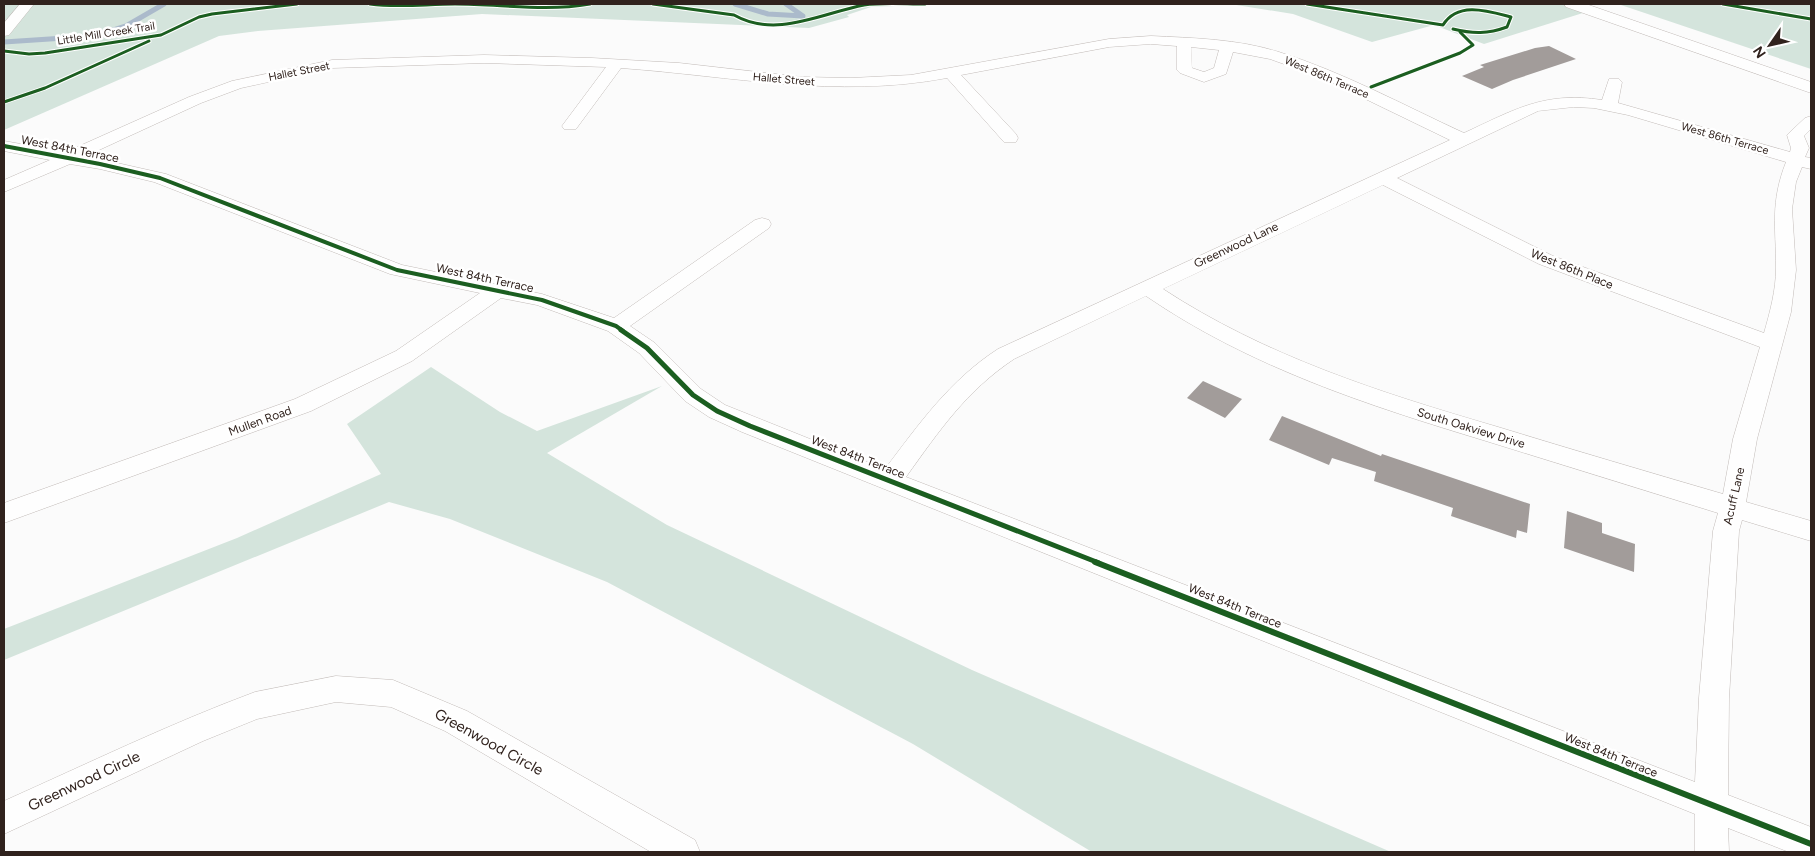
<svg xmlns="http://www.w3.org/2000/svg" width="1815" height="856" viewBox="0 0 1815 856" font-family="Figtree,sans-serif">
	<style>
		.green { fill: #d4e4dc }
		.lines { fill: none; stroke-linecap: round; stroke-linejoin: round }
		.stream { stroke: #abbacb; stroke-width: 5 }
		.building { fill: #a29c9a }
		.minor-casing { stroke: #c2bbb8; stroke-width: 1 }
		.primary-casing { stroke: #c2bbb8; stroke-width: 1 }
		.minor { fill: #fefefe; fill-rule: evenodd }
		.primary { fill: #fefefe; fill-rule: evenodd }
		.cycleway-far3-casing { stroke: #fff; stroke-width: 5 }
		.cycleway-far2-casing { stroke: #fff; stroke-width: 6 }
		.cycleway-far1-casing { stroke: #fff; stroke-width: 8 }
		.cycleway-casing { stroke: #fff; stroke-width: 9 }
		.cycleway-far3 { stroke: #1b5e20; stroke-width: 3 }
		.cycleway-far2 { stroke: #1b5e20; stroke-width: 4 }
		.cycleway-far1 { stroke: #1b5e20; stroke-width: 5 }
		.cycleway { stroke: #1b5e20; stroke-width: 6 }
		.labels { text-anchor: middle; stroke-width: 5; stroke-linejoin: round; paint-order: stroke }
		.far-street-label { font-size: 11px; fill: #30221d; stroke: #fff }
		.street-label { font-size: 12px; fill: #30221d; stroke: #fff }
		.near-street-label { font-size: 15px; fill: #30221d; stroke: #fff }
	</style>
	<rect width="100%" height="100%" fill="#fbfbfb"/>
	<g class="green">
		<polygon points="4,4 945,4 871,7 847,15 849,17 809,28 482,14 258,31 219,36 4,130"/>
		<polygon points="1230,4 1563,4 1586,12 1484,44 1434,25 1372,42 1293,14"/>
		<polygon points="1618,4 1811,4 1811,69"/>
		<polygon points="431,367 500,412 537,431 662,386 547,453 667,525 972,670 1391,852 1092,852 913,744 607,582 450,519 389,502 4,660 4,629 237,538 381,474 347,424"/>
	</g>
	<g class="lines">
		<g class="stream">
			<polyline points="735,4 768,14 803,16 786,4"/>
			<polyline points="4,42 95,36 126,26 164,4"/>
		</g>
	</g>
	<g class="building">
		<polygon points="1549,46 1576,59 1513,80 1492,89 1462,76 1484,67 1480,65 1535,48"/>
		<polygon points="1203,381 1242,399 1225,418 1187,398"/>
		<polygon points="1282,416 1381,456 1382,454 1530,504 1527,533 1517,530 1516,538 1451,516 1453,508 1374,481 1376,472 1332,458 1329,465 1269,440"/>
		<polygon points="1567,511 1602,523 1602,533 1635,544 1634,572 1564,548"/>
	</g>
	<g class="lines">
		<defs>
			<g id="minor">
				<polygon points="20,4 34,4 9,35 4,36 4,23"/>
				<path d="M 1151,36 C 1193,38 1238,39 1279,52 C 1343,72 1403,105 1464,133 C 1514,110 1544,91 1602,100 L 1609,79 L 1619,79 L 1622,82 L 1618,103 L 1790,152 L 1791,148 L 1787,135 L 1805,118 L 1811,116 L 1811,129 L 1804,136 L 1809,148 L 1805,157 L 1811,158 L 1811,169 L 1802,167 L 1796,182 L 1792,209 L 1796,270 L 1791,312 L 1757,439 L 1746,502 L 1811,521 L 1811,541 L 1742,520 L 1739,531 L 1729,698 L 1728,795 L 1811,827 L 1811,852 L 1789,852 L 1728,828 L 1729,852 L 1695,852 L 1695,814 L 742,432 L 709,417 L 685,401 L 639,353 L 608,331 L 537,305 L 501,298 L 412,361 L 311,411 L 4,523 L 4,503 L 295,399 L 396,351 L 480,293 L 390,274 L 154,182 L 100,169 L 70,164 L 4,192 L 4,180 L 50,160 L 4,151 L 4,141 L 66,152 L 189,97 L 232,81 L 332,60 L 484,55 L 592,58 L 679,63 L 802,77 L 851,78 L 911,75 L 1109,39 ZM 1151,44 L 1177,46 L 1177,70 L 1180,73 L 1204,82 L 1226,74 L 1233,52 L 1270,59 L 1320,77 L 1450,140 L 998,349 C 950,380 919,424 885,469 L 725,405 L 701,389 L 655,343 L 630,326 L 769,228 L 771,224 L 769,220 L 762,218 L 755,220 L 614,318 L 542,294 L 402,265 L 166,174 L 86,156 L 201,103 L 241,88 L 332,68 L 484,63 L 606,67 L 562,126 L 564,129 L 576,129 L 621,68 C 732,76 836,99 947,78 L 1004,142 L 1016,142 L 1018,138 L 1016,134 L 961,75 L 1109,47 ZM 1191,47 L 1219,50 L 1214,68 L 1204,72 L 1192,68 ZM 1574,107 L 1594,108 L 1628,115 L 1786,162 C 1770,203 1776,226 1776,268 C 1776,290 1770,312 1764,333 L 1553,256 L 1397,178 L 1538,111 ZM 1383,185 L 1539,264 L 1760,347 L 1733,439 L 1723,494 C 1648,472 1573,450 1498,427 C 1381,393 1265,356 1163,289 ZM 1146,296 C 1250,367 1367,405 1486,441 C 1563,465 1641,489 1718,513 L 1713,531 L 1699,698 L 1695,782 L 906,477 C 939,431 966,391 1014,359 Z"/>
				<path d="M 336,676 L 393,680 L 467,711 L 695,840 L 700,852 L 651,852 L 445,731 L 391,707 L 336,702 L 257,719 L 203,741 L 4,834 L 4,801 C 87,764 169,724 255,692 Z"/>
			</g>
			<polygon id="primary" points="1564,4 1586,4 1811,82 1811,93 1566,7"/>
		</defs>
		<use href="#minor" class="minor-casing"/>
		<use href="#primary" class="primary-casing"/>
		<use href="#minor" class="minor"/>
		<use href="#primary" class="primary"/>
		<defs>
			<g id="cycleway-far3">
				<path d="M 370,4 C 399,8 426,4 455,4 C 501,4 545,12 590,4"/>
				<path d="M 653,4 L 734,15 C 776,39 822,13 864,5 C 883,2 905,4 925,4"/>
				<path d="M 1307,4 L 1443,25 C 1458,1 1488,11 1511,17 L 1507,27 C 1488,34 1473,34 1453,29"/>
				<polyline points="1723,4 1811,19"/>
				<polyline points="4,51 29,54 45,53 161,35 199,17 212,14 297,4"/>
				<polyline points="1371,87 1460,53 1473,45 1460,32"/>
				<polyline points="4,102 45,88 149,41"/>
				<polyline points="4,146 8,147"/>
			</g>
			<polyline id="cycleway-far2" points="4,146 100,164 160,178 397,270 542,300 616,326 623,331"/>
			<polyline id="cycleway-far1" points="621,330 647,348 693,395 717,411 750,426 1099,563"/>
			<polyline id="cycleway" points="1095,562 1811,844"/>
		</defs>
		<use href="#cycleway-far3" class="cycleway-far3-casing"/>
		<use href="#cycleway-far2" class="cycleway-far2-casing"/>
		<use href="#cycleway-far1" class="cycleway-far1-casing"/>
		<use href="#cycleway" class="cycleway-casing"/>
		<use href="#cycleway-far3" class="cycleway-far3"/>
		<use href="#cycleway-far2" class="cycleway-far2"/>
		<use href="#cycleway-far1" class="cycleway-far1"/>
		<use href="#cycleway" class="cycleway"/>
	</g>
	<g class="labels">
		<g class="far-street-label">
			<text transform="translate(106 33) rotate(-9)" y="4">Little Mill Creek Trail</text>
			<text transform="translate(299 71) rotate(-11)" y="4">Hallet Street</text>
			<text transform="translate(1327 77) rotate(23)" y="4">West 86th Terrace</text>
			<text transform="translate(784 79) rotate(5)" y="4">Hallet Street</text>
			<text transform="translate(1725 138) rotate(16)" y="4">West 86th Terrace</text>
		</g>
		<g class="street-label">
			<text transform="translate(70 149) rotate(11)" y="4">West 84th Terrace</text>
			<text transform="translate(1236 245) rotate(-25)" y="4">Greenwood Lane</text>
			<text transform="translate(1572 269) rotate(22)" y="4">West 86th Place</text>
			<text transform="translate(485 278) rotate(12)" y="4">West 84th Terrace</text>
			<text transform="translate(260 421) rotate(-20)" y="4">Mullen Road</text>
			<text transform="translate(1471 428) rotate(17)" y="4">South Oakview Drive</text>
			<text transform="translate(858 457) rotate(21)" y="4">West 84th Terrace</text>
			<text transform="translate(1734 496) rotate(-77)" y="4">Acuff Lane</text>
			<text transform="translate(1235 606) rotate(22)" y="4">West 84th Terrace</text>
			<text transform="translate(1611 755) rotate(22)" y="4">West 84th Terrace</text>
		</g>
		<g class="near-street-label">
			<text transform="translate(489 742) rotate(29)" y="5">Greenwood Circle</text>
			<text transform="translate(84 781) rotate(-25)" y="5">Greenwood Circle</text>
		</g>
	</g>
	<rect width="1815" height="856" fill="none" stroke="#30221d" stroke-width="10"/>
	<g transform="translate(1770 45) rotate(236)" stroke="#ffffff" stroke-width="4" paint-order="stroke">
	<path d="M0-4L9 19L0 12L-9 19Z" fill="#30221d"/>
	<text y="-8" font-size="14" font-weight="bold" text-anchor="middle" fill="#30221d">N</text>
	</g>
</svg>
